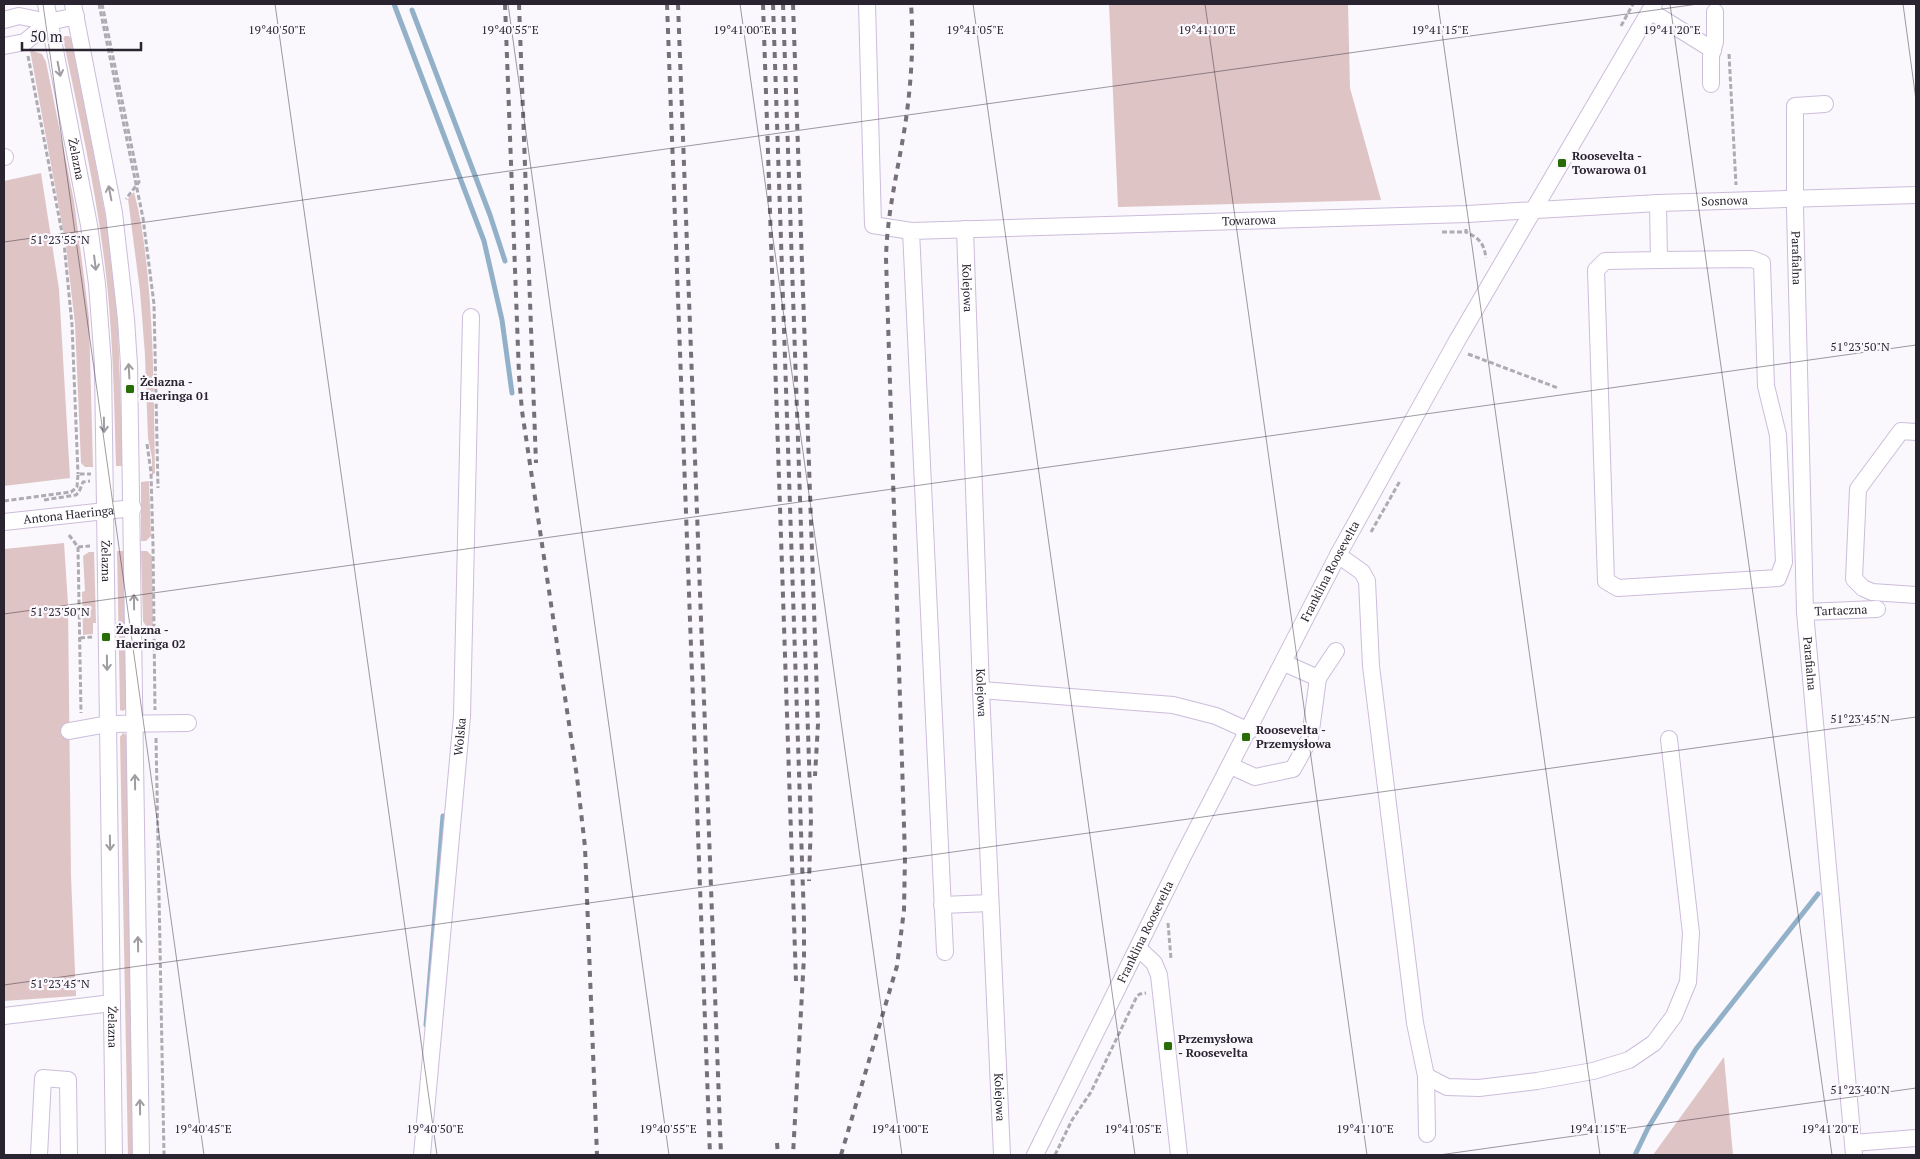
<svg xmlns="http://www.w3.org/2000/svg" width="1920" height="1159" viewBox="0 0 1920 1159" font-family="'PT Serif',serif">
	<style>
		.green { fill: #dfc4c5 }
		.lines { fill: none; stroke-linecap: round; stroke-linejoin: round }
		.stream { stroke: #92b1c8; stroke-width: 5 }
		.minor-casing { stroke: #ccbddb; stroke-width: 18 }
		.path { stroke: #afabb3; stroke-width: 3; stroke-dasharray: 5 2.5; stroke-linecap: butt }
		.minor { stroke: #fff; stroke-width: 16 }
		.rail { stroke: #75707a; stroke-width: 4; stroke-dasharray: 6 6; stroke-linecap: butt }
		.oneway { stroke: #9f9ca2 }
		.ticks { fill: none; stroke: #2a2430; stroke-width: 1; stroke-opacity: 0.45 }
		.poi-dot { fill: #286c06; stroke: #faf7fd; stroke-width: 2 }
		.labels { text-anchor: middle; stroke-width: 4.5; stroke-linejoin: round; paint-order: stroke }
		.poi-label { font-size: 12px; font-weight: bold; fill: #2a2430; stroke: #faf7fd; text-anchor: start }
		.street-label { font-size: 12px; fill: #2a2430; stroke: #faf7fd }
		.ticks-label { font-size: 12px; text-anchor: middle; fill: #2a2430; stroke: #faf7fd; stroke-width: 4.5; stroke-linejoin: round; paint-order: stroke }
	</style>
	<rect width="100%" height="100%" fill="#faf7fd"/>
	<g class="green">
		<polygon points="1109,4 1348,4 1350,88 1381,200 1118,207"/>
		<path d="M 65,36 L 69,36 L 72,40 L 109,235 L 118,327 L 123,466 L 116,466 C 114,397 113,327 104,258 C 95,184 78,111 63,38 Z"/>
		<polygon points="30,50 42,54 46,62 74,201 83,269 89,318 93,467 85,467 81,463 75,324 66,246"/>
		<polygon points="41,173 59,289 70,478 4,486 4,181"/>
		<path d="M 134,192 C 142,221 145,249 148,279 C 154,343 154,408 155,473 L 152,475 L 152,458 L 148,438 L 145,355 L 140,291 L 128,199 Z"/>
		<polygon points="149,481 151,536 146,541 141,541 141,482"/>
		<polygon points="64,543 68,604 71,876 76,996 4,1001 4,549"/>
		<polygon points="117,551 125,551 127,708 123,711 120,710 120,707"/>
		<polygon points="141,551 147,551 152,556 153,632 147,628 143,621"/>
		<polygon points="89,552 94,552 96,623 93,623 93,634 83,635 82,592 85,591 83,556"/>
		<polygon points="123,733 126,735 127,738 134,1155 128,1155 120,737"/>
		<polygon points="1724,1057 1733,1155 1653,1155"/>
	</g>
	<g class="lines">
		<g class="stream">
			<polyline points="394,4 484,241 502,320 512,393"/>
			<polyline points="412,10 490,215 505,261"/>
			<polyline points="426,1025 443,816"/>
			<polyline points="1635,1155 1648,1128 1696,1049 1818,894"/>
		</g>
		<defs>
			<g id="minor">
				<path id="s1" d="M 46,4 L 89,225 L 97,284 L 103,364 L 114,1155"/>
				<polyline points="73,4 114,213 126,319 129,365 141,1155"/>
				<polyline points="867,4 873,225 911,231"/>
				<polyline points="1650,11 1713,50"/>
				<polyline points="4,20 19,16 49,22 76,16"/>
				<polyline points="4,46 25,42 49,22"/>
				<polyline points="1711,84 1711,56 1715,42 1715,12"/>
				<path id="s2" d="M 1825,104 L 1795,106 L 1795,208 L 1805,612 L 1854,1155"/>
				<polyline points="4,157 5,157"/>
				<polyline points="1658,203 1659,260 1605,261 1596,270 1606,581 1618,588 1778,578 1784,562 1778,435 1766,386 1762,263 1752,259 1659,260"/>
				<path id="s3" d="M 965,229 L 981,690 L 1002,1155"/>
				<polyline points="1916,432 1901,431 1858,489 1854,579 1863,588 1872,592 1916,595"/>
				<path id="s4" d="M 4,522 L 133,508"/>
				<polyline points="1338,555 1362,572 1367,581 1371,666 1415,1023 1426,1076 1427,1134"/>
				<path id="s5" d="M 1805,612 L 1877,609"/>
				<polyline points="1284,663 1318,678"/>
				<polyline points="981,690 1173,705 1216,716 1249,731"/>
				<polyline points="69,731 108,724 188,723"/>
				<polyline points="1231,766 1255,777 1293,769 1310,738 1318,678 1336,651"/>
				<polyline points="942,905 990,903"/>
				<polyline points="1138,948 1154,963 1159,975 1179,1155"/>
				<path id="s6" d="M 945,952 L 911,231 L 1467,214 L 1658,203 L 1916,195"/>
				<polyline points="4,1016 112,1003"/>
				<polyline points="1426,1076 1447,1087 1479,1088 1537,1081 1593,1071 1629,1060 1654,1043 1674,1016 1688,982 1691,933 1669,739"/>
				<polyline points="1853,1143 1916,1138"/>
				<polyline points="39,1155 43,1078 68,1080 69,1155"/>
				<path id="s7" d="M 422,1155 L 462,716 L 471,317"/>
				<path id="s8" d="M 1035,1155 L 1182,858 L 1338,555 L 1458,339 L 1654,4"/>
			</g>
		</defs>
		<use href="#minor" class="minor-casing"/>
		<g class="path">
			<polyline points="99,4 143,218 154,304 158,488"/>
			<polyline points="102,4 139,182 126,199"/>
			<polyline points="1621,26 1633,4"/>
			<polyline points="1729,54 1736,185"/>
			<polyline points="28,56 64,243 72,325 78,474"/>
			<path d="M 1466,229 L 1466,232 C 1479,238 1484,243 1486,258"/>
			<polyline points="1442,232 1466,232"/>
			<polyline points="1468,354 1558,388"/>
			<polyline points="147,444 151,472 153,546 155,710"/>
			<polyline points="44,500 76,495 79,492 83,482 90,481"/>
			<polyline points="4,501 71,492 77,487 78,474 91,474"/>
			<polyline points="1371,532 1400,481"/>
			<polyline points="69,535 78,547 90,546"/>
			<polyline points="78,547 81,713"/>
			<polyline points="80,638 92,637"/>
			<polyline points="156,738 164,1155"/>
			<polyline points="1168,923 1171,959"/>
			<polyline points="1055,1155 1072,1120 1091,1092 1137,996 1140,994 1146,993"/>
		</g>
		<use href="#minor" class="minor"/>
		<g class="rail">
			<polyline points="505,4 519,375 522,411 577,777 585,847 597,1155"/>
			<polyline points="519,4 536,463"/>
			<polyline points="667,4 710,1155"/>
			<polyline points="678,4 721,1155"/>
			<polyline points="763,4 796,981"/>
			<polyline points="773,4 804,920 804,957 793,1155"/>
			<polyline points="783,4 811,819 809,881"/>
			<polyline points="793,4 818,724 815,776"/>
			<polyline points="777,1143 778,1155"/>
			<path d="M 841,1155 L 897,966 L 904,910 L 905,857 L 886,258 C 887,213 898,170 905,126 C 911,86 914,44 911,4"/>
		</g>
	</g>
	<defs><path id="oneway-shaft" d="M-6 0H5M1.5-3L5.5 0L1.5 3" fill="none" stroke-width="1.6" stroke-linecap="round" stroke-linejoin="round" transform="scale(1.25)"/></defs>
	<g class="oneway">
		<use href="#oneway-shaft" transform="translate(59 69) rotate(79)"/>
		<use href="#oneway-shaft" transform="translate(110 193) rotate(-101)"/>
		<use href="#oneway-shaft" transform="translate(95 263) rotate(83)"/>
		<use href="#oneway-shaft" transform="translate(129 371) rotate(-93)"/>
		<use href="#oneway-shaft" transform="translate(104 425) rotate(89)"/>
		<use href="#oneway-shaft" transform="translate(134 602) rotate(-91)"/>
		<use href="#oneway-shaft" transform="translate(107 663) rotate(89)"/>
		<use href="#oneway-shaft" transform="translate(135 782) rotate(-91)"/>
		<use href="#oneway-shaft" transform="translate(110 843) rotate(89)"/>
		<use href="#oneway-shaft" transform="translate(138 944) rotate(-91)"/>
		<use href="#oneway-shaft" transform="translate(140 1107) rotate(-91)"/>
	</g>
	<path class="ticks" d="M 43,4 L 204,1155M 275,4 L 437,1155M 508,4 L 669,1155M 740,4 L 902,1155M 973,4 L 1135,1155M 1205,4 L 1367,1155M 1438,4 L 1600,1155M 1670,4 L 1832,1155M 1903,4 L 1916,100M 4,242 L 1698,4M 4,614 L 1916,345M 4,985 L 1916,717M 1439,1155 L 1916,1088"/>
	<g class="poi-dot">
		<rect x="1557" y="158" width="10" height="10" rx="2.5"/>
		<rect x="125" y="384" width="10" height="10" rx="2.5"/>
		<rect x="101" y="632" width="10" height="10" rx="2.5"/>
		<rect x="1241" y="732" width="10" height="10" rx="2.5"/>
		<rect x="1163" y="1041" width="10" height="10" rx="2.5"/>
	</g>
	<g class="labels">
		<g class="poi-label">
			<text x="1572" y="160">Roosevelta -<tspan x="1572" dy="14">Towarowa 01</tspan></text>
			<text x="140" y="386">Żelazna -<tspan x="140" dy="14">Haeringa 01</tspan></text>
			<text x="116" y="634">Żelazna -<tspan x="116" dy="14">Haeringa 02</tspan></text>
			<text x="1256" y="734">Roosevelta -<tspan x="1256" dy="14">Przemysłowa</tspan></text>
			<text x="1178" y="1043">Przemysłowa<tspan x="1178" dy="14">- Roosevelta</tspan></text>
		</g>
		<g class="street-label">
			<text dy="4" stroke="none"><textPath href="#s1" startOffset="158">Żelazna</textPath></text>
			<text dy="4" stroke="none"><textPath href="#s6" startOffset="1536">Sosnowa</textPath></text>
			<text dy="4" stroke="none"><textPath href="#s6" startOffset="1060">Towarowa</textPath></text>
			<text dy="4" stroke="none"><textPath href="#s2" startOffset="182">Parafialna</textPath></text>
			<text dy="4" stroke="none"><textPath href="#s3" startOffset="59">Kolejowa</textPath></text>
			<text dy="4" stroke="none"><textPath href="#s4" startOffset="65">Antona Haeringa</textPath></text>
			<text dy="4" stroke="none"><textPath href="#s1" startOffset="562">Żelazna</textPath></text>
			<text dy="4" stroke="none"><textPath href="#s8" startOffset="654">Franklina Roosevelta</textPath></text>
			<text dy="4" stroke="none"><textPath href="#s5" startOffset="36">Tartaczna</textPath></text>
			<text dy="4" stroke="none"><textPath href="#s2" startOffset="588">Parafialna</textPath></text>
			<text dy="4" stroke="none"><textPath href="#s3" startOffset="464">Kolejowa</textPath></text>
			<text dy="4" stroke="none"><textPath href="#s7" startOffset="420">Wolska</textPath></text>
			<text dy="4" stroke="none"><textPath href="#s8" startOffset="249">Franklina Roosevelta</textPath></text>
			<text dy="4" stroke="none"><textPath href="#s1" startOffset="1028">Żelazna</textPath></text>
			<text dy="4" stroke="none"><textPath href="#s3" startOffset="869">Kolejowa</textPath></text>
		</g>
	</g>
	<g class="ticks-label">
		<text x="277" y="34">19°40'50"E</text>
		<text x="510" y="34">19°40'55"E</text>
		<text x="742" y="34">19°41'00"E</text>
		<text x="975" y="34">19°41'05"E</text>
		<text x="1207" y="34">19°41'10"E</text>
		<text x="1440" y="34">19°41'15"E</text>
		<text x="1672" y="34">19°41'20"E</text>
		<text x="60" y="244">51°23'55"N</text>
		<text x="1860" y="351">51°23'50"N</text>
		<text x="60" y="616">51°23'50"N</text>
		<text x="1860" y="723">51°23'45"N</text>
		<text x="60" y="988">51°23'45"N</text>
		<text x="1860" y="1094">51°23'40"N</text>
		<text x="203" y="1133">19°40'45"E</text>
		<text x="435" y="1133">19°40'50"E</text>
		<text x="668" y="1133">19°40'55"E</text>
		<text x="900" y="1133">19°41'00"E</text>
		<text x="1133" y="1133">19°41'05"E</text>
		<text x="1365" y="1133">19°41'10"E</text>
		<text x="1598" y="1133">19°41'15"E</text>
		<text x="1830" y="1133">19°41'20"E</text>
	</g>
	<rect width="1920" height="1159" fill="none" stroke="#2a2430" stroke-width="10"/>
	<path d="M22 42v8h119v-8" fill="none" stroke="#2a2430" stroke-width="2.5"/>
	<text x="30" y="42" font-size="15" fill="#2a2430" stroke="#faf7fd" stroke-width="4" paint-order="stroke">50 m</text>
</svg>
